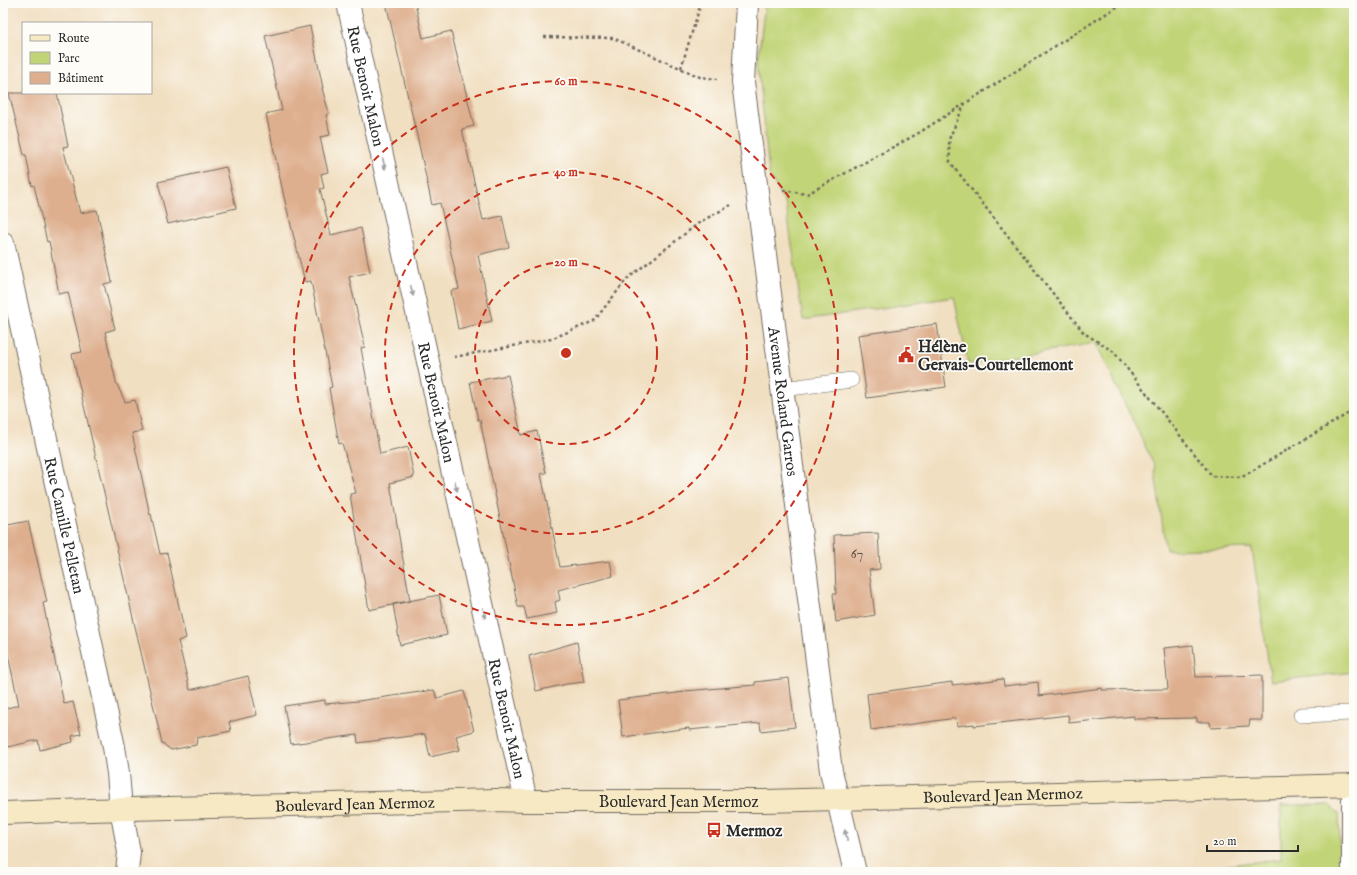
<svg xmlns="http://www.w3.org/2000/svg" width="1357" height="875" viewBox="0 0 1357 875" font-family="'IM FELL English',serif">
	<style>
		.green { fill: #c1d477; stroke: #768051 }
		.building { fill: #deaf8e }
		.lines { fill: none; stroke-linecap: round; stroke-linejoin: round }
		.lane-casing { stroke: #706a60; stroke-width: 16 }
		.street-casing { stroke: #706a60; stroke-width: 24 }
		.secondary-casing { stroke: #706a60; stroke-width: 24 }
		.path { stroke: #706a60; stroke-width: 2.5; stroke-dasharray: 3 3; stroke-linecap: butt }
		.lane { stroke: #fff; stroke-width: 15 }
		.street { stroke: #fff; stroke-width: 22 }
		.secondary { stroke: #f7e9c3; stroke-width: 22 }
		.oneway { fill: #a0a0a0 }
		.ring { fill: none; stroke: #c8321e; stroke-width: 2; stroke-dasharray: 7 5 }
		.labels { text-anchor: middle; stroke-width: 3.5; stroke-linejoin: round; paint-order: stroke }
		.number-label { font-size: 14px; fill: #584c44 }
		.street-label { font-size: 16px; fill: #2b2b2b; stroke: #fdfcf7 }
		.poi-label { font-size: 16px; font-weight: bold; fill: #2b2b2b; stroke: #fdfcf7; text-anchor: start }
		.centre { fill: #c8321e; stroke: #fdfcf7; stroke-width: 2 }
		.ring-label { font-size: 12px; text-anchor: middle; font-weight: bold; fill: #c8321e; stroke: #fdfcf7; stroke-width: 3.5; stroke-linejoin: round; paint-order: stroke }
	</style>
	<rect width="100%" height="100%" fill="#fdfcf7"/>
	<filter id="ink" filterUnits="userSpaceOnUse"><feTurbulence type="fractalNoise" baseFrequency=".025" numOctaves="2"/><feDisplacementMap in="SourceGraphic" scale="8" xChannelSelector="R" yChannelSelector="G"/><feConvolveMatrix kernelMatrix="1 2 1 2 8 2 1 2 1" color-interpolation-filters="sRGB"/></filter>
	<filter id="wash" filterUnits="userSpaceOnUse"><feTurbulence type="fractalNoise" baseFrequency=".012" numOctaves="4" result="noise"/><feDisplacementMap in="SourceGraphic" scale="16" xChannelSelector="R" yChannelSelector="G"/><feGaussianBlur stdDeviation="0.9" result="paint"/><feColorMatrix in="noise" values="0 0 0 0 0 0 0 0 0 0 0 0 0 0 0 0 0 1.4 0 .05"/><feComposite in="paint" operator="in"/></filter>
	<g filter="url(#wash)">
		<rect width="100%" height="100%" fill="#f1dfc1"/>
		<g class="green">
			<polygon points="765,3 1354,3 1354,672 1271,681 1252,548 1166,550 1154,465 1096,343 968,364 954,297 803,320 786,205 769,174 758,61"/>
			<polygon points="1281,805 1329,805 1339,814 1341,872 1170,872 1281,859"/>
		</g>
		<g id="blocks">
			<g class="building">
				<polygon points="386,3 415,3 423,38 451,31 474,126 462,129 483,220 502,216 509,247 478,255 492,321 458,329 451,291 459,289 440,203 432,205 418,140"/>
				<polygon points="310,26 323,88 322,88 329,113 326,115 330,135 320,137 328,172 321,174 324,188 320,189 331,235 361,228 370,272 349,277 365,347 361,348 380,454 408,447 414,477 390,483 410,601 369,610 350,494 356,493 342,443 339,444 329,388 332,387 311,281 305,282 284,197 266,114 282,110 265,36"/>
				<polygon points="9,93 57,93 68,146 63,147 80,213 97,210 112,282 104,284 115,329 105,332 116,382 125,402 135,400 142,431 132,433 150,515 151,514 160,554 167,553 186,638 178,641 190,690 248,676 257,715 229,722 231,731 197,738 196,745 171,750 162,743 72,354 82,352 68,292 59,294 49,241 47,242 34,185 32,186 26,155 24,155"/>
				<polygon points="226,167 236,208 168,224 158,182"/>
				<polygon points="937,324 946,387 867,398 858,335"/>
				<polygon points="508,375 521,435 537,431 546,473 541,474 560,567 610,561 613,576 558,590 560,600 555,602 557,613 527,619 524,607 518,607 480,420 478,420 470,382"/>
				<polygon points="28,521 47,602 43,603 64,704 73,702 81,734 72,736 73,742 40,750 38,740 3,748 3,709 19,705 3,632 3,526"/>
				<polygon points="878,533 880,569 869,570 875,615 836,622 833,594 836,594 834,535"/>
				<polygon points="439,595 447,635 400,645 393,604"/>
				<polygon points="577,642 584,682 567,684 536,691 529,656"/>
				<polygon points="1193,645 1196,677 1262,675 1262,720 1250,720 1249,726 1211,728 1210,722 1197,722 1197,718 1134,719 1134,716 1069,723 1068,715 974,726 974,724 957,726 956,718 871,730 867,694 952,682 952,685 1003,679 1004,686 1038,682 1039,696 1102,688 1102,690 1168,689 1164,648"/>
				<polygon points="789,678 795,727 761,731 760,723 689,730 689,728 623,737 618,700 685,692 685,691 755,685 755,682"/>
				<polygon points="434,690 437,698 464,691 474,731 456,736 460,750 430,757 425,734 358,743 357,735 291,744 284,706 325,700 325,704 358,701"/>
			</g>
		</g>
	</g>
	<g filter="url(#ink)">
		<use href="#blocks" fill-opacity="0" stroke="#706a60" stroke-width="1"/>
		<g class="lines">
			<defs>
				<g id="lane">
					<polyline points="783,389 851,380"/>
					<polyline points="1301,715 1352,713"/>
				</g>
				<g id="street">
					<path id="s1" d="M 348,3 L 526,801"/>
					<path id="s2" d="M 747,3 L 743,82 L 831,771 L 855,872"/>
					<path id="s3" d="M 3,243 L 114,747 L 118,773 L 121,809 L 129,852 L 127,872"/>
					<polyline points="1353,785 1353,872"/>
				</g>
				<g id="secondary">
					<path id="s4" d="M 3,813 L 90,810 L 497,800 L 526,801 L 765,801 L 1354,785"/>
				</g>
			</defs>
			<use href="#lane" class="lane-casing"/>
			<use href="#street" class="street-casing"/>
			<use href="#secondary" class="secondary-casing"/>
			<g class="path">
				<polyline points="544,37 613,38 700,77 717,79"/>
				<polyline points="681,68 701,3"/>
				<polyline points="965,103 949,139 950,162 1084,333 1114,352 1212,476 1242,477 1354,410"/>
				<polyline points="783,190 807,194 917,134 1123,3"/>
				<polyline points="454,357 551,339 594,321 627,279 700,222 731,205"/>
			</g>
			<use href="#lane" class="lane"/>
			<use href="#street" class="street"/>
			<use href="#secondary" class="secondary"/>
		</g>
		<defs><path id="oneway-solid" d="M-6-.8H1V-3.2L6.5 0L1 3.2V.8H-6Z"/></defs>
		<g class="oneway">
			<use href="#oneway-solid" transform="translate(384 164) rotate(77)"/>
			<use href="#oneway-solid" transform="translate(412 291) rotate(77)"/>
			<use href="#oneway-solid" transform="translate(456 486) rotate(77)"/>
			<use href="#oneway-solid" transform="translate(484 613) rotate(77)"/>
			<use href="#oneway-solid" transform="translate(846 835) rotate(-104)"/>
		</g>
	</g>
	<g class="ring">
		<circle cx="566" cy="353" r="91"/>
		<circle cx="566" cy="353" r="181"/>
		<circle cx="566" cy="353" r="272"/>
	</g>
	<defs>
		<symbol id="civic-bare" viewBox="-9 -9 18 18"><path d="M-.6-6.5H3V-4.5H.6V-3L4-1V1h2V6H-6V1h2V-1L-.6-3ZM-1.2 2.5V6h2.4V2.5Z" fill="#c8321e" stroke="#fdfcf7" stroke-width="2.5" paint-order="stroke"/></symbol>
		<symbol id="bus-bare" viewBox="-9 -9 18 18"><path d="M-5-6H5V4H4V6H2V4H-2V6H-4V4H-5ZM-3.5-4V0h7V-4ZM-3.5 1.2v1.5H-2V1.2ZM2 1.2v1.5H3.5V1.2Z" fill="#c8321e" stroke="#fdfcf7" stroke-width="2.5" paint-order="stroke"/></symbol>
	</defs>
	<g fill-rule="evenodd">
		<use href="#civic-bare" x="895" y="344" width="22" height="22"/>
		<use href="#bus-bare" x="703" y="819" width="22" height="22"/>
	</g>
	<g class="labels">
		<g class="number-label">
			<text x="857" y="558">67</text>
		</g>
		<g class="street-label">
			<text dy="6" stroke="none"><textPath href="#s1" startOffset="85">Rue Benoit Malon</textPath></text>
			<text dy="6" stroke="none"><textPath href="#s2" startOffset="401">Avenue Roland Garros</textPath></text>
			<text dy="6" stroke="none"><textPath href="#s1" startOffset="409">Rue Benoit Malon</textPath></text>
			<text dy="6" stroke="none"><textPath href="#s3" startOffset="289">Rue Camille Pelletan</textPath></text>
			<text dy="6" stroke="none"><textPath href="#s1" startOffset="733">Rue Benoit Malon</textPath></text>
			<text dy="6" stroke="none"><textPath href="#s4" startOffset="1000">Boulevard Jean Mermoz</textPath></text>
			<text dy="6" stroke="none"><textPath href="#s4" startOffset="676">Boulevard Jean Mermoz</textPath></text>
			<text dy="6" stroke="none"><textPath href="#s4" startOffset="352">Boulevard Jean Mermoz</textPath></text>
		</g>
		<g class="poi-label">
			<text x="918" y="352">Hélène<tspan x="918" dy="18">Gervais-Courtellemont</tspan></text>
			<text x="726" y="836">Mermoz</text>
		</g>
	</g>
	<circle cx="566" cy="353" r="6" class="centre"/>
	<g class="ring-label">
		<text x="566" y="85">60 m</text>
		<text x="566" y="176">40 m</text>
		<text x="566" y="266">20 m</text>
	</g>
	<rect width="1357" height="875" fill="none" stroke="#fdfcf7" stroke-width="16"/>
	<rect x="22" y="22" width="130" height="72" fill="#fdfcf7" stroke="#a9a8a5"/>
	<rect x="30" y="35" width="20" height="6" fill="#f7e9c3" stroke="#a9a8a5"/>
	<text x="58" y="42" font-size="12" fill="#2b2b2b">Route</text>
	<rect x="30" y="52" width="20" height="12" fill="#c1d477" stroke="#a9a8a5"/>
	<text x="58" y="62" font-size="12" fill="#2b2b2b">Parc</text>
	<rect x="30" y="72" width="20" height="12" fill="#deaf8e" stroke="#a9a8a5"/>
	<text x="58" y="82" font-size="12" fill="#2b2b2b">Bâtiment</text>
	<path d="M1207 845v6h91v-6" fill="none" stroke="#2b2b2b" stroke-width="2"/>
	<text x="1213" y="845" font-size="12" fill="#2b2b2b" stroke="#fdfcf7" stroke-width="3" paint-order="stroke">20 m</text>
</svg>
